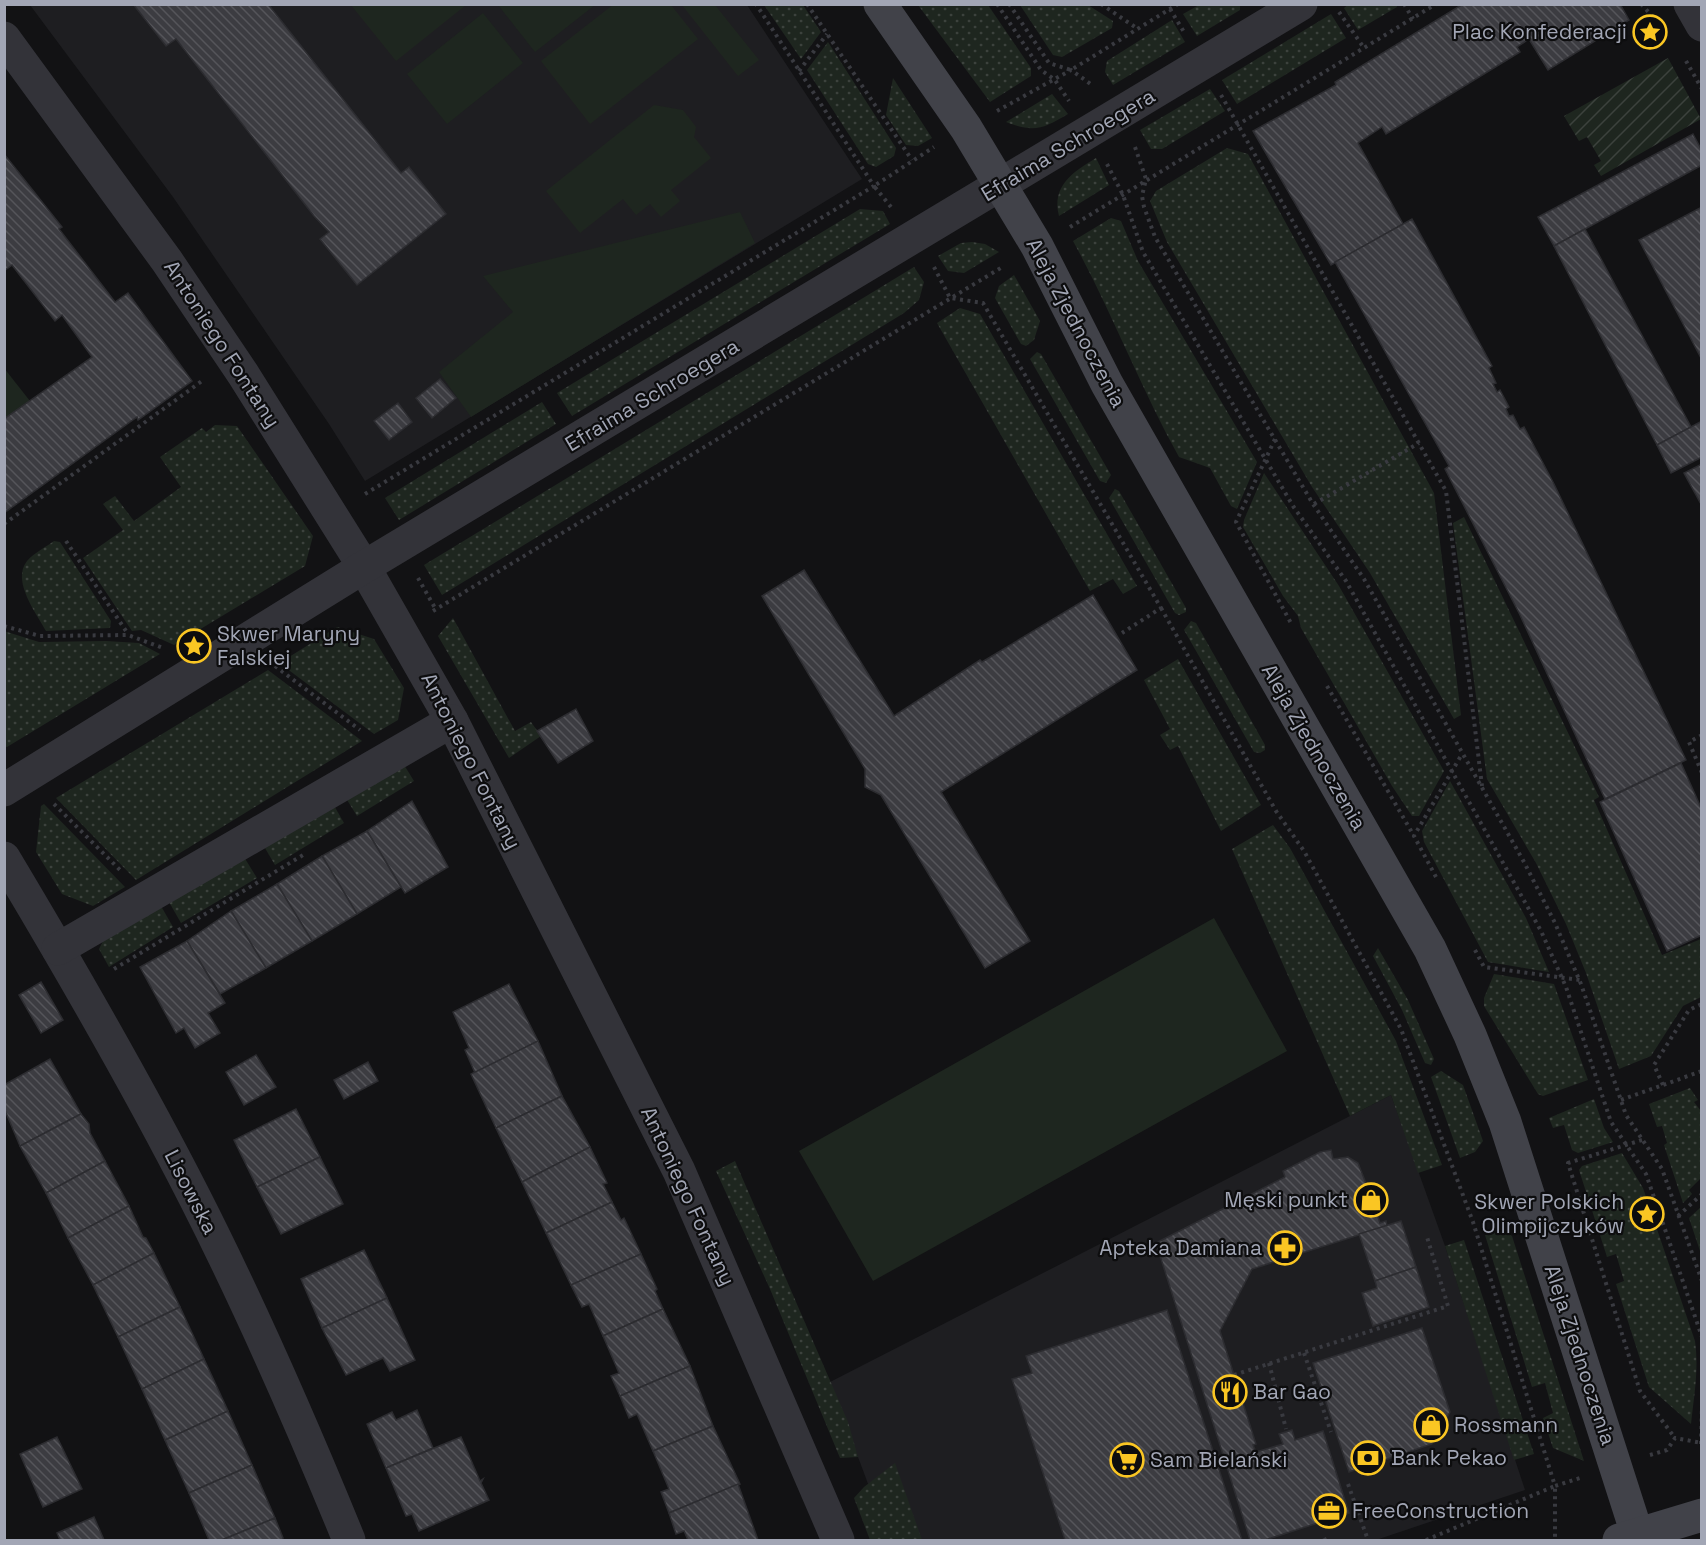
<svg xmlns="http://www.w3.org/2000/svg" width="1706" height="1545" viewBox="0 0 1706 1545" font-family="'Space Grotesk',sans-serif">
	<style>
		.built { fill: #1e1e21 }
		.grass { fill: url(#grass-dots) }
		.park { fill: #1e261f }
		.garden { fill: url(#garden-furrows) }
		.building { fill: url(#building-back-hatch); stroke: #2c2c30; stroke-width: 1.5 }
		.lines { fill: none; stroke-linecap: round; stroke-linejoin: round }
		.path { stroke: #393a40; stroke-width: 4; stroke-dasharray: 3 4.5; stroke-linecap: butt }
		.street { stroke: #333339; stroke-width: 33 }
		.secondary { stroke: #414249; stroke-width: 33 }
		.labels { text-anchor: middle; stroke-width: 4.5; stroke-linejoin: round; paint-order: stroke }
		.poi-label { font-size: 21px; fill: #a2a6b5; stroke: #0d0d0e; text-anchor: start }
		.street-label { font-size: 21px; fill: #a2a6b5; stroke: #0d0d0e }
	</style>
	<defs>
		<pattern id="grass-dots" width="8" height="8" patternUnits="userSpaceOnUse" patternTransform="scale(1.5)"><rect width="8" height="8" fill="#1e261f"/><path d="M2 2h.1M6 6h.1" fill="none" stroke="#3c423d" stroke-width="1.8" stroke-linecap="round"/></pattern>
		<pattern id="garden-furrows" width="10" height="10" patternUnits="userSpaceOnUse" patternTransform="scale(1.5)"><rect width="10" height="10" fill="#1e261f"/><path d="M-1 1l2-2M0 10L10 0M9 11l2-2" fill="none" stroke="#3c423d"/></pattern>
		<pattern id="building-back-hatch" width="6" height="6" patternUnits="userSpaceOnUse" patternTransform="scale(1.5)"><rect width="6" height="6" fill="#3c3c41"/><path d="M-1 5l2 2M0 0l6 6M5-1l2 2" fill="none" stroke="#55555a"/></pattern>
	</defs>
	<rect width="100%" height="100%" fill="#121214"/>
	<g class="built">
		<polygon points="30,5 747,5 862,179 365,481 329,424 173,197"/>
		<polygon points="1391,1095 1445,1246 1525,1490 1376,1540 889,1540 830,1382"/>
	</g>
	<g class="grass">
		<polygon points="1240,4 1240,10 1197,36 1183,14 1199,5"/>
		<polygon points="1349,4 1396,4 1397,7 1358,30 1344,8"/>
		<polygon points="764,5 803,5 821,32 801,59"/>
		<polygon points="918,5 988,5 1031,68 1031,76 990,102"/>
		<polygon points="1020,5 1088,5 1113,21 1112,28 1062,57 1053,55"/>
		<polygon points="1331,14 1346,38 1237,104 1222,80"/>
		<polygon points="1172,20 1185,42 1113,85 1105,72 1107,61"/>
		<polygon points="828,42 896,148 894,156 876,167 868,164 807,70"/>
		<polygon points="893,78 932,138 918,146 906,145 886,115"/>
		<polygon points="1210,89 1225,111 1162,149 1151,149 1140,130"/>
		<path d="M 1052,94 L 1068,114 C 1043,129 1034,133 1006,122 Z"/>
		<polygon points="1227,148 1248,154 1434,493 1461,715 1454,719 1370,573 1312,487 1167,242 1150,201 1156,191"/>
		<path d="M 1096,158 L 1109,185 L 1059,216 C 1051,186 1073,172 1096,158 Z"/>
		<polygon points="860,209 883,211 890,224 572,416 557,393"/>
		<path d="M 1111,218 L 1121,221 L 1138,261 L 1257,462 L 1237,509 L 1231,506 L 1210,468 L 1179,457 C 1140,387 1112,312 1073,241 Z"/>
		<polygon points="972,242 985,244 999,252 964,273 948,271 938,256 961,243"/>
		<polygon points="914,267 924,282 919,300 904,313 442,595 424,565"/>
		<polygon points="1014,275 1040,321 1034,340 1026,346 1021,344 995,298 999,286"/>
		<polygon points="960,308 980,314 1137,586 1123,594 1113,579 1090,591 937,323"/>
		<polygon points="1037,352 1041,354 1111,475 1106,483 1100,481 1030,359"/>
		<polygon points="542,402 556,424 399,520 385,498"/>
		<polygon points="215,425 237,426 313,536 305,566 174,645 141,630 132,631 83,558 123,530 103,504 115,496 134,521 181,487 160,457 202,428 206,432"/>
		<polygon points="1264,473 1339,586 1444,771 1419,816 1412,816 1392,786 1301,628 1298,616 1283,596 1243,527 1244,520"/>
		<polygon points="1115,489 1119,491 1186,608 1186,612 1179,615 1175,613 1109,498"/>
		<polygon points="1464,517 1599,797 1594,800 1662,955 1701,939 1701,997 1683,1006 1651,1056 1619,1069 1586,973 1566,924 1536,863 1487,779 1453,523"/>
		<path d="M 54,541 L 60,542 L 111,621 L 110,628 L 46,631 C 37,614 11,581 27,561 C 34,553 46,547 54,541 Z"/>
		<polygon points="453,618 515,731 531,722 541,736 509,758 438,636"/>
		<polygon points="1191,621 1196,623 1265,745 1265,750 1260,753 1254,752 1184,630"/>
		<polygon points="337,627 374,639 404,688 398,720 374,734 282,665 281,662"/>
		<polygon points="4,631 39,642 106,641 139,643 160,654 7,747 4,746"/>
		<polygon points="1178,659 1261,805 1221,831 1178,746 1170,750 1160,735 1170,729 1144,680"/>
		<polygon points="268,670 362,741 136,880 56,798"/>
		<polygon points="401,760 414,781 357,816 344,795"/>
		<polygon points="1450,781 1526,918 1549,972 1488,962 1424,842 1422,831"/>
		<polygon points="332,802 344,823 275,865 262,843"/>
		<polygon points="44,804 125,887 93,906 62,894 36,852 41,806"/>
		<polygon points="1273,825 1290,848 1396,1041 1442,1165 1418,1173 1391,1095 1350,1116 1232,849"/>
		<polygon points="244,857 257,878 181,923 169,902"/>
		<polygon points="161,906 173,927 109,967 99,949 104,939"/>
		<polygon points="1378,948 1408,1000 1434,1059 1431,1065 1425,1063 1402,1010 1373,956"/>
		<polygon points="1494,974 1554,984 1588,1080 1543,1096 1538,1094 1484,1006 1484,998"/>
		<polygon points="1441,1071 1463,1085 1483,1141 1475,1152 1460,1158 1431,1077"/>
		<polygon points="1690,1088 1698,1100 1694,1102 1701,1111 1701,1178 1689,1190 1692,1194 1683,1203 1664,1145 1667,1143 1662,1126 1657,1127 1649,1104"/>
		<polygon points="1594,1099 1604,1128 1613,1142 1578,1153 1572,1150 1564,1125 1553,1128 1549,1118"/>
		<path d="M 1622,1153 L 1643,1188 L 1695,1341 C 1699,1370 1694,1395 1691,1424 L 1649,1387 L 1616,1284 L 1624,1281 L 1616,1254 L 1607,1257 L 1579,1170 L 1582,1166 Z"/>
		<polygon points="735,1161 848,1422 858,1457 840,1458 770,1289 716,1171"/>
		<polygon points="1701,1207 1701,1254 1689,1218"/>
		<polygon points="1497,1231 1505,1231 1512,1236 1584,1461 1553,1448 1543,1418 1553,1413 1545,1383 1532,1387 1485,1235"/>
		<polygon points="1464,1240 1534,1454 1514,1460 1445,1246"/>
		<polygon points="895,1463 922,1540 870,1540 854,1498 864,1487"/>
	</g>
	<g class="park">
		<polygon points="614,4 671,5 698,39 590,124 541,61"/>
		<polygon points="351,5 466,5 396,61"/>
		<polygon points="498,5 595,5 535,52"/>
		<polygon points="682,5 715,5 759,60 738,76"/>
		<polygon points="483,13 523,63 447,124 407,74"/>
		<polygon points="654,105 683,110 696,127 694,137 711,158 671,190 680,201 661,217 650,204 636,215 623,199 580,233 546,191"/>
		<polygon points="740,212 755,243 471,417 439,372 513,312 483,276"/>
		<polygon points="4,368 30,401 5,419 4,419"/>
		<polygon points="1214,918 1287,1051 873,1281 799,1151"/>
	</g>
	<polygon class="garden" points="1668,58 1701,119 1601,176 1594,165 1601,161 1587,137 1579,141 1564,116"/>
	<g class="building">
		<polygon points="133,4 268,4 401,173 409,167 446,214 357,285 320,239 329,232 314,216 176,39 166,46"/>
		<polygon points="1463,4 1620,4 1629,20 1548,70 1529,39 1517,47 1520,52 1386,134 1382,127 1358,143 1403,224 1331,265 1253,131 1336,85 1335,82"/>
		<polygon points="1693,134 1702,151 1702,165 1554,246 1538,217"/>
		<polygon points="4,154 62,227 59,229 115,302 128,293 192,381 138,420 137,417 4,513 4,419 92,357 62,315 55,321 12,265 4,271"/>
		<polygon points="1702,207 1702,360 1639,240"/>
		<polygon points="1412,219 1492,366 1489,368 1496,383 1493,384 1497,392 1500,390 1509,407 1506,409 1509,416 1513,415 1520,429 1524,427 1554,484 1686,760 1605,799 1520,615 1445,469 1449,466 1335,262"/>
		<polygon points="1585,229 1691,427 1657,445 1554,246"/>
		<polygon points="440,379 456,398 432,418 416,398"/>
		<polygon points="398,403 412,422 389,440 374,421"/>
		<polygon points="1702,421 1702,457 1671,473 1657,445"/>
		<polygon points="1702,464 1702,506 1684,473"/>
		<polygon points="804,570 894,716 980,660 982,662 1093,595 1137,670 941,792 1030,941 985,968 881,795 865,787 865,769 762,596"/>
		<polygon points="576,709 593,741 558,763 537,731"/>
		<polygon points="1681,763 1702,810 1702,935 1667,951 1600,802"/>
		<polygon points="412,801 448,867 405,893 367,831"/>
		<polygon points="367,831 401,887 357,914 322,856"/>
		<polygon points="322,856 357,914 312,941 277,884"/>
		<polygon points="277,884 312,941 266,968 231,911"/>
		<polygon points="231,911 266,968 220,994 187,941"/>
		<polygon points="187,941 225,1003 208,1013 220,1033 195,1048 184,1028 176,1033 140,967"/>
		<polygon points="41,982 63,1020 41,1033 19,995"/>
		<polygon points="509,984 538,1041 475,1073 465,1050 469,1048 453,1012"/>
		<polygon points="538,1041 562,1096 496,1128 471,1074"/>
		<polygon points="256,1055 276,1087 244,1105 226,1072"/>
		<polygon points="50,1059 81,1114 20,1146 4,1108 4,1085"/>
		<polygon points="368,1062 378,1081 344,1099 334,1080"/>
		<polygon points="562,1096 590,1147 522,1182 496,1128"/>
		<polygon points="296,1109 320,1157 257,1187 234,1140"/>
		<polygon points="81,1114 89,1124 90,1133 105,1161 46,1193 20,1146"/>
		<polygon points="590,1147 607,1183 603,1184 612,1202 546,1233 522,1182"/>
		<polygon points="1331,1150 1333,1159 1348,1157 1358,1163 1367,1186 1373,1184 1374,1187 1369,1189 1380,1223 1386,1221 1387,1226 1252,1269 1220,1331 1256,1444 1253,1445 1256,1452 1283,1444 1279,1434 1292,1430 1295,1440 1323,1431 1349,1513 1265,1540 1250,1540 1156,1243 1285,1177 1283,1171 1320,1152"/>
		<polygon points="320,1157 343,1204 281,1234 257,1187"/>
		<polygon points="105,1161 129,1206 68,1238 46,1193"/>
		<polygon points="612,1202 621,1220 624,1218 641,1254 571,1285 546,1233"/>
		<polygon points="129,1206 143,1237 146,1238 154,1253 93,1285 68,1238"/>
		<polygon points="1401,1221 1416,1267 1375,1281 1359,1234"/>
		<polygon points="364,1250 387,1298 322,1328 301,1279"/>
		<polygon points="154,1253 180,1307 118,1337 93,1285"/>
		<polygon points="641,1254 657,1289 655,1291 663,1309 603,1336 589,1304 582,1307 571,1285"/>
		<polygon points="1416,1267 1429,1307 1373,1326 1362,1293 1377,1288 1375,1281"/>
		<polygon points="387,1298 415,1360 390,1371 383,1358 346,1375 322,1328"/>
		<polygon points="180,1307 204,1359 142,1389 118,1337"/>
		<polygon points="663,1309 690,1366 620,1396 611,1376 619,1373 603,1336"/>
		<polygon points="1167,1310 1242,1540 1065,1540 1012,1379 1032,1373 1026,1356"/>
		<polygon points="1422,1328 1450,1412 1432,1444 1349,1472 1313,1363"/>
		<polygon points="204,1359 228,1411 165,1440 142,1389"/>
		<polygon points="690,1366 713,1426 653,1451 637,1414 629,1418 620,1396"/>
		<polygon points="417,1410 433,1448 386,1468 367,1424 392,1412 396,1420"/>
		<polygon points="228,1411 252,1465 189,1493 165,1440"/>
		<polygon points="713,1426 740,1484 669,1513 661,1492 669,1489 653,1451"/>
		<polygon points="57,1437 82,1489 43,1507 20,1454"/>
		<polygon points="461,1437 480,1481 483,1479 481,1483 489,1500 419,1531 412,1514 406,1516 386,1468"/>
		<polygon points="252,1465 275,1518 222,1540 209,1540 189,1493"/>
		<polygon points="738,1484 758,1540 688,1540 684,1531 676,1534 669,1513"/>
		<polygon points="94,1517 104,1540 60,1540 57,1533"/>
		<polygon points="275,1518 283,1538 282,1540 222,1540"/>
	</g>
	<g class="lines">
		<g class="path">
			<polyline points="807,4 912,160"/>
			<polyline points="997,4 1041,70 1055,80 1069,101"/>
			<polyline points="1009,4 1049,63 1071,70 1178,4"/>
			<polyline points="1101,4 1138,29"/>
			<polyline points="1404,4 1413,19"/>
			<polyline points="1641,4 1653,17"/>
			<polyline points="1170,9 1184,32"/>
			<polyline points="1339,12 1364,48"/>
			<polyline points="1686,61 1702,89"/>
			<polyline points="799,71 827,34"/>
			<polyline points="1221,95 1446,491 1482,786"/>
			<polyline points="997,111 1071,70 1092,85"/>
			<polyline points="1135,147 1146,179 1142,196 1144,207 1155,237 1313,504 1364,579 1524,862 1555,923 1581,984 1626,1115 1662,1169 1702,1281"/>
			<polyline points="1107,164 1123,195 1143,252 1293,506 1346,581 1541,931 1566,987 1611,1122 1646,1174 1702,1337"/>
			<polyline points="891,207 874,186 934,147"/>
			<polyline points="1070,227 1436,4"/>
			<polyline points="934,267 950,298 983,303 1161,608 1122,633"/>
			<polyline points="1275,439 1236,522 1292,625"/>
			<polyline points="365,494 874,186 756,4"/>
			<polyline points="1314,504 1419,443"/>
			<polyline points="4,524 202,381"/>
			<polyline points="66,541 128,634"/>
			<polyline points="418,578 435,608"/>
			<polyline points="1161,608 1276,811 1304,851 1401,1029 1473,1222 1555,1486 1580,1478"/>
			<polyline points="433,611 1004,266"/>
			<polyline points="4,626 40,636 128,635 163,648"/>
			<polyline points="275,666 360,730"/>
			<polyline points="1327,686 1414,836"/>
			<polyline points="1702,735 1689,742 1702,773"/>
			<polyline points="54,804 121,871"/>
			<polyline points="1436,877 1414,836 1462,754"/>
			<polyline points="1475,950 1484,967 1580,980"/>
			<polyline points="114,969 303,855"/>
			<polyline points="1663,1085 1654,1065 1689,1010 1702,1004"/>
			<polyline points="1621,1100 1702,1071"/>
			<polyline points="1642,1140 1568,1163 1640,1391 1675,1438"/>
			<polyline points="1678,1216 1702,1194"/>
			<polyline points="1304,1353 1331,1432"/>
			<polyline points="1269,1363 1286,1429"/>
			<polyline points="1234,1375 1448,1306 1427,1237"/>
			<polyline points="1701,1444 1702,1406"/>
			<polyline points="1650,1455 1667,1450 1675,1438 1702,1443"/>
			<polyline points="1348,1484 1368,1540"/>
			<polyline points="1324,1538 1325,1540"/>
			<polyline points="1426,1540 1555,1486 1555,1540"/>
		</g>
		<g class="street">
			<polyline points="1690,4 1702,25"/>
			<polyline points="4,38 167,261 243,374 364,567 452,721 679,1171 838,1540"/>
			<polyline points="4,790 364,567 1301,4"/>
			<path d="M 4,858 C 71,970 136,1082 195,1198 C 252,1310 302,1425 349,1540"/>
			<polyline points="58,949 452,721"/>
		</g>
		<g class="secondary">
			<polyline points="880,4 966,128 1037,246 1107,384 1430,949 1470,1035 1505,1122 1639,1540"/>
			<polyline points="1619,1540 1702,1515"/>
		</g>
	</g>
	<defs>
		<symbol id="sight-ring" viewBox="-11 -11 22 22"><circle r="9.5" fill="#0d0d0e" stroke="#fac623" stroke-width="1.5"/><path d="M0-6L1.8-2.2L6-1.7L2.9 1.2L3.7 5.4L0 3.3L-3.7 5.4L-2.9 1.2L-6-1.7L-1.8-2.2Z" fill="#fac623"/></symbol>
		<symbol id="shop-ring" viewBox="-11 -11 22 22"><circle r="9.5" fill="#0d0d0e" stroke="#fac623" stroke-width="1.5"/><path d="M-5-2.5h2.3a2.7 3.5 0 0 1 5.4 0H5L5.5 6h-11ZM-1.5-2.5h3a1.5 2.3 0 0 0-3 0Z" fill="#fac623"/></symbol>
		<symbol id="pharmacy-ring" viewBox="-11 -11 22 22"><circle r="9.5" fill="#0d0d0e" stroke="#fac623" stroke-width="1.5"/><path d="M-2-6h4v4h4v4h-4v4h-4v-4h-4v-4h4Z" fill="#fac623"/></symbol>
		<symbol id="restaurant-ring" viewBox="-11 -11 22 22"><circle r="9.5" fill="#0d0d0e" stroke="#fac623" stroke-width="1.5"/><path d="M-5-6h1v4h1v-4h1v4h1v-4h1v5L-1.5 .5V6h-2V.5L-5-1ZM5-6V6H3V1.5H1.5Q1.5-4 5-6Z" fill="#fac623"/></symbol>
		<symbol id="bank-ring" viewBox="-11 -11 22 22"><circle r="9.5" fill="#0d0d0e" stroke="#fac623" stroke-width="1.5"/><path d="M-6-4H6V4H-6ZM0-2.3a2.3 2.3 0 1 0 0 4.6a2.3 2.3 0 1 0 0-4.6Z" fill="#fac623"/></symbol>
		<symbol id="supermarket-ring" viewBox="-11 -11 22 22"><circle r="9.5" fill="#0d0d0e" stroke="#fac623" stroke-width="1.5"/><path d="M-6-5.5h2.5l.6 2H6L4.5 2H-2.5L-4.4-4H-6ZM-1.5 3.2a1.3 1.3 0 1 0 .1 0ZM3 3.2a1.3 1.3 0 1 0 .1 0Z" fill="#fac623"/></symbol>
		<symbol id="office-ring" viewBox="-11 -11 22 22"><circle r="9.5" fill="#0d0d0e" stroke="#fac623" stroke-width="1.5"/><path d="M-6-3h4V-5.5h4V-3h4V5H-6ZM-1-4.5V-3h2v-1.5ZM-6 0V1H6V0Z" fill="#fac623"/></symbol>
	</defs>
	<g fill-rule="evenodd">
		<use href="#sight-ring" x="1631" y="13" width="38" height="38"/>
		<use href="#sight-ring" x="175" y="627" width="38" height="38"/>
		<use href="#shop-ring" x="1352" y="1181" width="38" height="38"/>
		<use href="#sight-ring" x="1628" y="1195" width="38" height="38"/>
		<use href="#pharmacy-ring" x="1266" y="1229" width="38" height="38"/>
		<use href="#restaurant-ring" x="1211" y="1373" width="38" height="38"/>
		<use href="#shop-ring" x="1412" y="1406" width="38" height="38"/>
		<use href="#bank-ring" x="1349" y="1439" width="38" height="38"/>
		<use href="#supermarket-ring" x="1108" y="1441" width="38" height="38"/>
		<use href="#office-ring" x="1310" y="1492" width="38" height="38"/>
	</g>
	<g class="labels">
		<g class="poi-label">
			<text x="1627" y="39" text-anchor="end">Plac Konfederacji</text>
			<text x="217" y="641">Skwer Maryny<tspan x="217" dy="24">Falskiej</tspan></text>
			<text x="1348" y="1207" text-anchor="end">Męski punkt</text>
			<text x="1624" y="1209" text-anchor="end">Skwer Polskich<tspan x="1624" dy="24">Olimpijczyków</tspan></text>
			<text x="1262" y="1255" text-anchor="end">Apteka Damiana</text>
			<text x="1253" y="1399">Bar Gao</text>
			<text x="1454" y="1432">Rossmann</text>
			<text x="1391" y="1465">Bank Pekao</text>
			<text x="1150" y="1467">Sam Bielański</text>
			<text x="1352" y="1518">FreeConstruction</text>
		</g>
		<g class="street-label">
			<text transform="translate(1068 145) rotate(-31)" y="7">Efraima Schroegera</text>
			<text transform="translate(1076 323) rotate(62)" y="7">Aleja Zjednoczenia</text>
			<text transform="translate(222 344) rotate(57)" y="7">Antoniego Fontany</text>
			<text transform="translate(652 395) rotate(-31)" y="7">Efraima Schroegera</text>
			<text transform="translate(1314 747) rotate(60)" y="7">Aleja Zjednoczenia</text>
			<text transform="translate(471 761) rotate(63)" y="7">Antoniego Fontany</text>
			<text transform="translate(191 1192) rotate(63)" y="7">Lisowska</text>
			<text transform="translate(688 1196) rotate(65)" y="7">Antoniego Fontany</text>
			<text transform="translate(1580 1355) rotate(72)" y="7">Aleja Zjednoczenia</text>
		</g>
	</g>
	<rect width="1706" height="1545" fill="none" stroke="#a2a6b5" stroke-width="12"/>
</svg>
